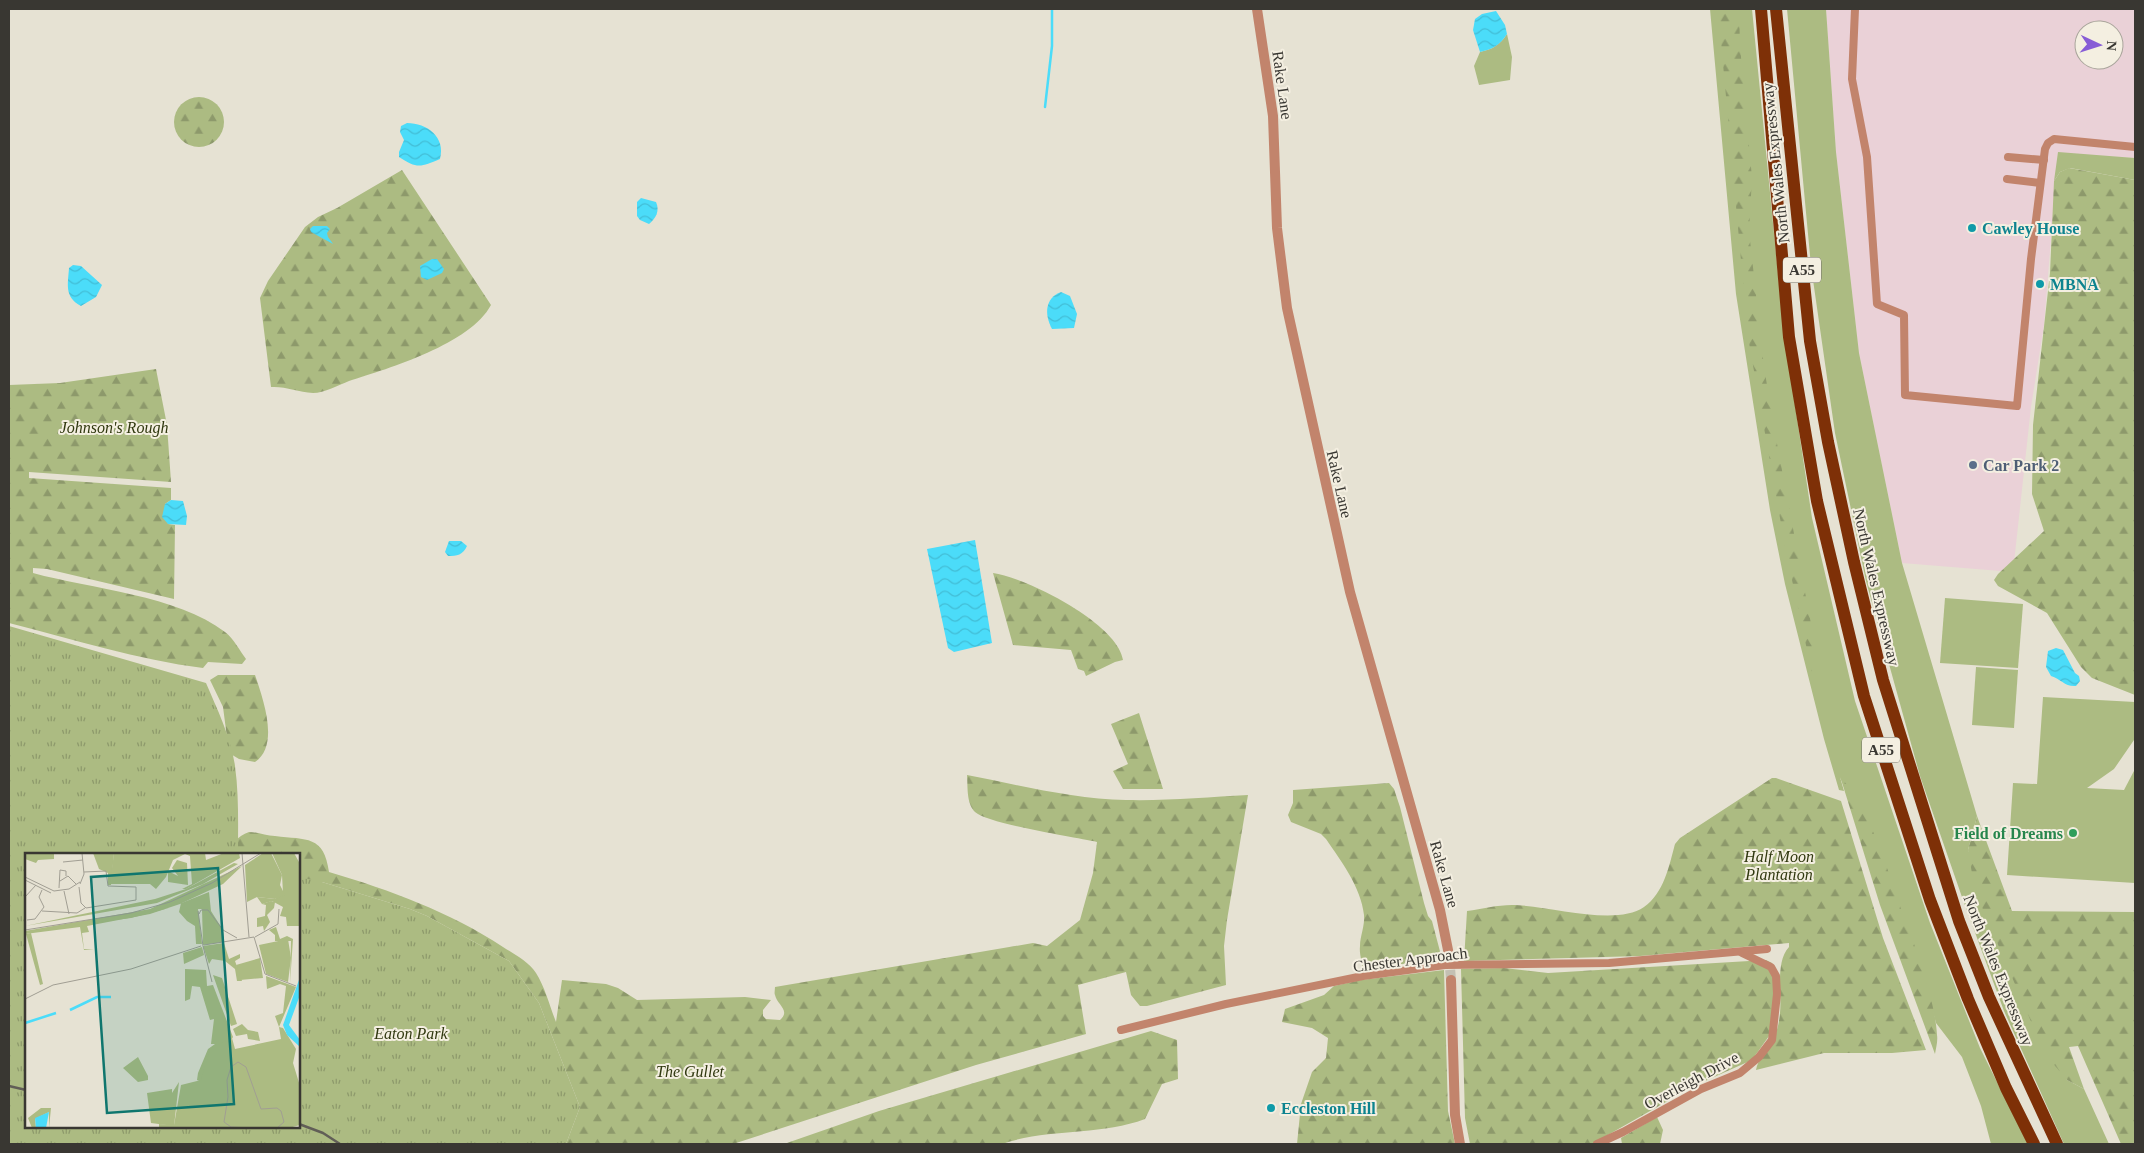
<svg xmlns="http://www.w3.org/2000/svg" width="2144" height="1153" viewBox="0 0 2144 1153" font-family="'Times New Roman',serif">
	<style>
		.commercial { fill: #ead1d7; fill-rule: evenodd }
		.grass { fill: #acbb82 }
		.forest { fill: url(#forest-firs) }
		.park { fill: url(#park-tufts) }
		.water { fill: url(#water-waves) }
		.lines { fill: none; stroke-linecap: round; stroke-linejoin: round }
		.stream { stroke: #4bdcf9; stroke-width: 2.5 }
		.tertiary-tunnel { stroke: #c3c0b3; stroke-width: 10; stroke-dasharray: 10 5; stroke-linecap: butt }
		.minor { stroke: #c2846c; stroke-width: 8 }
		.tertiary { stroke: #c2846c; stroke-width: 10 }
		.trunk { stroke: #7e3007; stroke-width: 12 }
		.rail { stroke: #615e57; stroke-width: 2.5 }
		.culture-dot { fill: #0f9aa8; stroke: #f4efe1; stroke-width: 2 }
		.service-dot { fill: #5c6f8a; stroke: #f4efe1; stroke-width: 2 }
		.leisure-dot { fill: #2e9e5b; stroke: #f4efe1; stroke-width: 2 }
		.labels { text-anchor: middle; stroke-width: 4; stroke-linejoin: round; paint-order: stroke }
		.shield { fill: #f4efe1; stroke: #716e66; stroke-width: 1 }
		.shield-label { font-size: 15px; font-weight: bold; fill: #393732 }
		.street-label { font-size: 16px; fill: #393732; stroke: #f4efe1 }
		.culture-label { font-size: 16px; font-weight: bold; fill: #0d838f; stroke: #f4efe1; text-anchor: start }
		.park-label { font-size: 16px; font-style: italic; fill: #30380f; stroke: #f4efe1 }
		.service-label { font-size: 16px; font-weight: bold; fill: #4e5e75; stroke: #f4efe1; text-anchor: start }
		.leisure-label { font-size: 16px; font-weight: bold; fill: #27864d; stroke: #f4efe1; text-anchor: end }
		.inset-river { fill: none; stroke: #4bdcf9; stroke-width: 2.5 }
		.inset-road { fill: none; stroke: #a19e93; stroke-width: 1 }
		.view { fill: #0f766e; fill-opacity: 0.15; stroke: #0f766e; stroke-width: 2.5 }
		.inset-edge { fill: none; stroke: #393732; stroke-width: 2.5 }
	</style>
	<defs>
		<pattern id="forest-firs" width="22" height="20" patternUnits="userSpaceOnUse" patternTransform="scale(1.25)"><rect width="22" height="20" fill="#acbb82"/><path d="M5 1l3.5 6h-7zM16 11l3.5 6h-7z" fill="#8d996b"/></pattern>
		<pattern id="park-tufts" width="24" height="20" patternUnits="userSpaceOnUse" patternTransform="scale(1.25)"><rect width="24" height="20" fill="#acbb82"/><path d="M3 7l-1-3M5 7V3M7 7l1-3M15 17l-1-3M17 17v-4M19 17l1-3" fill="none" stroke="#8d996b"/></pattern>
		<pattern id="water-waves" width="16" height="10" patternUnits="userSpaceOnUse" patternTransform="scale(1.25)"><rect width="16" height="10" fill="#4bdcf9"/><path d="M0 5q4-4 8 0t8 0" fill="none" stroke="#42bdd6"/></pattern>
	</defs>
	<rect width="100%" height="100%" fill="#e6e2d3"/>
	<path class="commercial" d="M 1826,9 L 2135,9 L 2135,158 L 2058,153 L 2044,325 L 2031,407 L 2013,572 L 1902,563 L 1859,353 L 1836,152 ZM 2084,30 L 2114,30 L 2114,60 L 2084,60 Z"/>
	<g class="grass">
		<polygon points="1710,9 1752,9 1783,325 1812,518 1855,701 1930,923 1980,1048 2028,1144 1991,1144 1981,1106 1962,1057 1936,1023 1922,970 1840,777 1844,791 1839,790 1824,739 1785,584 1770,510 1736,294"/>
		<polygon points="1787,9 1826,9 1836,152 1859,353 1902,563 1977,816 1968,850 2067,1080 2084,1089 2109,1144 2064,1144 2004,1011 1963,900 1920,776 1866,581 1835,433 1811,266"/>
		<path d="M 1507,34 L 1512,57 L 1510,80 L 1479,85 L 1474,66 L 1480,52 C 1493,49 1500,45 1507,34 Z"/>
		<polygon points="2058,152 2135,158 2135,180 2070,168 2060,172 2054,181"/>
		<polygon points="1945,598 2023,604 2018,668 1940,663"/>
		<polygon points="1976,667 2018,670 2014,728 1972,725"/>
		<polygon points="2043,697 2135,702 2134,740 2114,769 2087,788 2124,790 2135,769 2135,883 2007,875 2013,783 2037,784"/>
	</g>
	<g class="forest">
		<polygon points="1718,9 1739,9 1740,46 1752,178 1749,231 1764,367 1775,433 1815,645 1817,667 1815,687 1786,552 1748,337"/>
		<circle cx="199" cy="122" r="25"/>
		<polygon points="2069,168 2135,180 2135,695 2092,678 2081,667 2047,613 1998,586 1994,580 1998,574 2044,531 2032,494 2033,425 2050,273 2054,181 2060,172"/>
		<path d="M 402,170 L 491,305 C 470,344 390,368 349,381 C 339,385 324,393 313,393 C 298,392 285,386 271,387 L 260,298 L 268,281 L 305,227 L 318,217 L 337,208 Z"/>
		<path d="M 156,369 L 167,425 L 171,482 L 29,472 L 29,478 L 171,488 L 171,500 L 165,504 L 168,524 L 175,525 L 174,599 L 47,569 L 33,568 L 33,573 C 91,589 177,595 225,632 C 234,639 240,651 246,659 L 242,664 L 208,662 L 203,668 C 138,660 73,639 9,623 L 9,385 L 60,383 Z"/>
		<path d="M 993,573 C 1027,578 1118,624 1123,660 L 1115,662 L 1086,676 L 1084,671 L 1078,669 L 1071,650 L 1013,645 Z"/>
		<path d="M 218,675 L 255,675 C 263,699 280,745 255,762 L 239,759 L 229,753 L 223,707 L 210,680 Z"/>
		<polygon points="1139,713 1163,789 1123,789 1113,771 1128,764 1111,724"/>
		<path d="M 967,775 C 1019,785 1073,799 1126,800 C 1167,801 1208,797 1248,795 L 1227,920 L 1224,946 L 1226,985 L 1147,1006 L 1140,1006 L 1131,995 L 1126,972 L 1078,985 L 1086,1034 L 976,1065 L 733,1144 L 566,1144 L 580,1107 L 539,1003 L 509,961 L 427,916 L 410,909 L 322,882 L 299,885 L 299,854 L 227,854 C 233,844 237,836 249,832 C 258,832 266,836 275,836 C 307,840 324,835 329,872 C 390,890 450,912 503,947 C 514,954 529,962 536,973 C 545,987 550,1007 556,1022 L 562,980 L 606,984 L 618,988 L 637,1000 L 745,997 L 771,1000 L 763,1010 L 763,1016 L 766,1019 L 780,1020 C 791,1010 777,1005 775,995 C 774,993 775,990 775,987 L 1033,943 L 1047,946 L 1080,920 L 1093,873 L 1097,842 C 1075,837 988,824 975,812 C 966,803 968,786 967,775 Z"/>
		<path d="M 1840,776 C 1873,815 1886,867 1903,914 C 1916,948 1935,999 1937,1035 C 1938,1041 1936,1048 1935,1054 L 1880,905 Z"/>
		<path d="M 1772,778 L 1776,778 L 1841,801 L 1883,938 L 1926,1050 L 1892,1053 L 1824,1053 L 1756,1070 C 1758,1059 1764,1055 1770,1046 C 1776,1036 1779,1025 1780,1013 C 1782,994 1775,962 1789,947 L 1789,943 L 1640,956 L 1464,961 L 1467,911 C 1482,909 1497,905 1512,905 C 1547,905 1615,927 1644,907 C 1664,893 1669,866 1675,844 L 1680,838 Z"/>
		<path d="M 1389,783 L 1394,789 L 1400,807 L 1424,903 L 1428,916 L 1432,921 L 1442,959 L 1363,969 C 1362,962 1359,953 1360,946 C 1360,936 1365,926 1364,915 C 1361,887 1341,861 1326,839 L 1321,834 L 1291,822 L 1288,815 L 1293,803 L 1293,790 Z"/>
		<polygon points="1977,816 2012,911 2135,912 2135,1144 2121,1144 2078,1046 2069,1047 2084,1089 2067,1080 2045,1054 1975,891 1968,850"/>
		<polygon points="1766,960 1772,963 1775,986 1769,1036 1752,1060 1694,1086 1592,1144 1470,1144 1465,1118 1461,969 1504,968 1548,973"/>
		<polygon points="1444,970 1448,1111 1455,1144 1297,1144 1301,1104 1312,1072 1326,1058 1328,1038 1312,1028 1282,1022 1285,1009 1324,995 1334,986 1361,980"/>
		<path d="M 1151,1031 L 1177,1040 L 1178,1079 L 1162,1084 L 1145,1119 C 1100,1136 1048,1128 1002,1144 L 784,1144 L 879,1111 Z"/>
		<polygon points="1657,1117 1663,1130 1660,1144 1622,1144 1621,1138"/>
	</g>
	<path class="park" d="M 9,626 L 206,683 C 217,709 231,737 235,766 C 239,795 238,825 238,854 L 26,854 L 26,1127 L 299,1127 L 299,877 L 322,882 L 410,909 L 427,916 L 509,961 L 539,1003 L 580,1107 L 566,1144 L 9,1144 Z"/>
	<g class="water">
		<path d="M 1496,11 L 1505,25 L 1507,34 C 1500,45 1493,49 1480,52 L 1473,30 L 1475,19 L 1482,14 Z"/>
		<path d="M 407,123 C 427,123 446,137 440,159 C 421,167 417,169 399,157 L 399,152 L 404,140 L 400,132 L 401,126 Z"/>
		<path d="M 641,198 L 656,202 C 660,211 656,218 649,224 L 640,220 L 637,216 L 637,202 Z"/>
		<polygon points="313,226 327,226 330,229 327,233 328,237 333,244 311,232 310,229"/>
		<polygon points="432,259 437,259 444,269 442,273 427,280 421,277 420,266"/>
		<path d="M 73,265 L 81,266 L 102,285 L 96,297 L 81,306 C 64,297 68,284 69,268 Z"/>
		<path d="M 1061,292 L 1070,296 L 1077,314 L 1074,328 L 1052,329 C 1044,314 1045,298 1061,292 Z"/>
		<polygon points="171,500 183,501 187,516 186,525 168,524 162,517 165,504"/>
		<polygon points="975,540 992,643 954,652 948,648 927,549"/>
		<path d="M 449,541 L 461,541 L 467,546 C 463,555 457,556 448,556 L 445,552 Z"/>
		<path d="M 2056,648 L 2063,650 L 2075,673 L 2079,676 L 2080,681 L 2076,686 C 2065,687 2061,679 2051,676 L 2046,667 L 2048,651 Z"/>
	</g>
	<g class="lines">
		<polyline class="stream" points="1045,107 1052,46 1052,9"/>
		<polyline class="tertiary-tunnel" points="1449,955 1451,980"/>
		<g class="minor">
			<polyline points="1855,9 1852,79 1867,157 1877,304 1904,315 1905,395 2017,406 2031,259 2045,149 2048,143 2054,139 2135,147"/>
			<polyline points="2008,157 2044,160"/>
			<polyline points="2007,179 2040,183"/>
			<polyline points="1121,1030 1226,1004 1363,976 1445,965 1609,963 1767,949"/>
			<polyline points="1597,1144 1623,1132 1701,1089 1740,1073 1759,1057 1772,1040 1777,994 1776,976 1771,967 1742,953"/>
		</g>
		<g class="tertiary">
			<polyline points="1257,9 1273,116 1277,228 1287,308 1350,592 1440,910 1449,955"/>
			<polyline points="1451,980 1455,1115 1460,1144"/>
		</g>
		<g class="trunk">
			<polyline points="1761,9 1789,337 1817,501 1864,696 1930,900 1968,999 2006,1088 2034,1144"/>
			<polyline points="1776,9 1810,341 1828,442 1854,562 1883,680 1959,921 1989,997 2057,1144"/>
		</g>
		<g class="rail">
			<polyline points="9,1086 26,1090"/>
			<polyline points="299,1124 323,1133 340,1144"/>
		</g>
	</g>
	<g class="culture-dot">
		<circle cx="1972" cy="228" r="5"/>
		<circle cx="2040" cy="284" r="5"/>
		<circle cx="1271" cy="1108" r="5"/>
	</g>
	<circle class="service-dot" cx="1973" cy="465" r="5"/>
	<circle class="leisure-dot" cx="2073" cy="833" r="5"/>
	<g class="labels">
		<g class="shield">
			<rect x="1783" y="257.5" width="38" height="25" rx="4"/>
			<rect x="1862" y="737.5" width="38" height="25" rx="4"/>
		</g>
		<g class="shield-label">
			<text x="1802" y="275">A55</text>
			<text x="1881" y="755">A55</text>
		</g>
		<g class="street-label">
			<text transform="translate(1283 85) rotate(82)" y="6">Rake Lane</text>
			<text transform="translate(1775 163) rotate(-96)" y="6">North Wales Expressway</text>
			<text transform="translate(1340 484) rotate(77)" y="6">Rake Lane</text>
			<text transform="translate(1877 587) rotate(77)" y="6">North Wales Expressway</text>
			<text transform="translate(1445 874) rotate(74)" y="6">Rake Lane</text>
			<text transform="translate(1410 959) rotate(-7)" y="6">Chester Approach</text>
			<text transform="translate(1999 970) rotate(68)" y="6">North Wales Expressway</text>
			<text transform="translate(1691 1080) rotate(-28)" y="6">Overleigh Drive</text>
		</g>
		<g class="culture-label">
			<text x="1982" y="234">Cawley House</text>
			<text x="2050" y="290">MBNA</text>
			<text x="1281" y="1114">Eccleston Hill</text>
		</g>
		<g class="park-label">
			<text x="114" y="433">Johnson's Rough</text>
			<text x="1779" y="862">Half Moon<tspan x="1779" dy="18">Plantation</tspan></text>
			<text x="411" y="1039">Eaton Park</text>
			<text x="690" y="1077">The Gullet</text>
		</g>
		<g class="service-label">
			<text x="1983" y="471">Car Park 2</text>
		</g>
		<g class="leisure-label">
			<text x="2063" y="839">Field of Dreams</text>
		</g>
	</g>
	<g transform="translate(25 853)">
		<rect width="275" height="275" fill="#e6e2d3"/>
		<path d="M 68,0 L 89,0 L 86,32 L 83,32 L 83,20 L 74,16 ZM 247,0 L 269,0 L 274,9 L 275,73 L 262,73 L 261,64 L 255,63 L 258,54 L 247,48 L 237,51 L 232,44 L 250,46 L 258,40 L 257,22 ZM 152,7 L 162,10 L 163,32 L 143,29 L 143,18 L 153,23 L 147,15 ZM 209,10 L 213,11 L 178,31 L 132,50 L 0,73 L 130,46 L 161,36 ZM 217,13 L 198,31 L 155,51 L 125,61 L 62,73 L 64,79 L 57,80 L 59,96 L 69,96 L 59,97 L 55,74 L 0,81 L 0,78 L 125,56 ZM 263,86 L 266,105 L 263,129 L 241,121 L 234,92 ZM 235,105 L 238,125 L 215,127 L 211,112 ZM 16,255 L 26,255 L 24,275 L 24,259 L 10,266 L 11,275 L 7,275 L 3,265 Z" fill="#acbb82"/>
		<path d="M 0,0 L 29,1 L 29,6 L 13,7 L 11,10 L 0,6 ZM 89,0 L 180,0 L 181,7 L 199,0 L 214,0 L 215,5 L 161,36 L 157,36 L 167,31 L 165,3 L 160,1 L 148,7 L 141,24 L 131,36 L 125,31 L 85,31 ZM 238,0 L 246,0 L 257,22 L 255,32 L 260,42 L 250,46 L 232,44 L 222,49 L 220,12 ZM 184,39 L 186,58 L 198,77 L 199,89 L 178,92 L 177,56 L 173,56 L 177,91 L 171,91 L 170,73 L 162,68 L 154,59 L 156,50 L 154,51 ZM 144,55 L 106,65 L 58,71 L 60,69 ZM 251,74 L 255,86 L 262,83 L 268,86 L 265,130 L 266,88 L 250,88 L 250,82 L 244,77 ZM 6,80 L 18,131 L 15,132 L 1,81 ZM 199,90 L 204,106 L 215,101 L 215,105 L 210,108 L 217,128 L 212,128 L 210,116 L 200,108 L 187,106 L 184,111 L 178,93 ZM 177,94 L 179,102 L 159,111 L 158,100 ZM 160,116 L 181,117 L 182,133 L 188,132 L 208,184 L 179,230 L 172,227 L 173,220 L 183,196 L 190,191 L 186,191 L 189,166 L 185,167 L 175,134 L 167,133 L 165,146 L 160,148 ZM 188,122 L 197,125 L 212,171 L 206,173 ZM 241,123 L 271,134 L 254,174 L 250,163 L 258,160 L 261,133 L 255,131 L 242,136 ZM 217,171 L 223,177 L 233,179 L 235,188 L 223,186 L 222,181 L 211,183 L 208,176 ZM 113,204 L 123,223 L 123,227 L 113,229 L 98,215 ZM 154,229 L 149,273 L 126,270 L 122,240 L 147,236 L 147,240 Z" fill="#acbb82"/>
		<path d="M 246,48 L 250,49 L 249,55 L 242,62 L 245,69 L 239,78 L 238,73 L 232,74 L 232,65 L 240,63 L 241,52 L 237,51 Z" fill="#acbb82"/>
		<path d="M 254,174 L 258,175 L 271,196 L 268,210 L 275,233 L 275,272 L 264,275 L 134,275 L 134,271 L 149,272 L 156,232 L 176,227 L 185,196 L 200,188 L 205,189 L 207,185 L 210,196 L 256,186 Z" fill="#acbb82"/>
		<path d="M 275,124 L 275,142 L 264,172 L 275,187 L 275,194 L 262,182 L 258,172 ZM 24,259 L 21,275 L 11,275 L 10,265 Z" fill="#4bdcf9"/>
		<path class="inset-river" d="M 45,157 L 72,144 L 86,144M 0,170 L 31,160"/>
		<path class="inset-road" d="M 217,0 L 224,84M 38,9 L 58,7M 0,24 L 29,38 L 44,36 L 55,29M 0,27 L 26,40M 35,28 L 43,23 L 51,31M 55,31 L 59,21 L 57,0M 54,34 L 56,50 L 61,55 L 111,47 L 111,34 L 83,33 L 81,18 L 59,19M 34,35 L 35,17 L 41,18 L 41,23M 39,38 L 44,61M 0,44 L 11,32M 17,58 L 52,60 L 60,55M 173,58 L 178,93 L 187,129M 174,61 L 176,57 L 183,57 L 198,77 L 212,85M 2,67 L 10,66 L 19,54 L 14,44 L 17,37M 0,77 L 106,60 L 145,49 L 187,30 L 236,0M 230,84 L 253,71 L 254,56M 179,92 L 229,84 L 240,121 L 271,133M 0,146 L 28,132 L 106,116 L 176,93M 228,275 L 206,274 L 199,269 L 203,244 L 202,227 L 206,214 L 213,209 L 221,214 L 236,256 L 252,255 L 256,258 L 259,269 L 252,275"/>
		<path class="view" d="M 193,15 L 209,251 L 82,260 L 66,24 Z"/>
		<rect width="275" height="275" class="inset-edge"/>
	</g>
	<rect width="2144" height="1153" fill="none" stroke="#393732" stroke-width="20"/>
	<g transform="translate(2099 45) rotate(94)"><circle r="24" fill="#f4efe1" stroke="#a9a59b"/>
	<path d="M0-4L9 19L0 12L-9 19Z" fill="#875cd6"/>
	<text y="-8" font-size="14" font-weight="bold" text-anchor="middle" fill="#393732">N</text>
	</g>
</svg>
